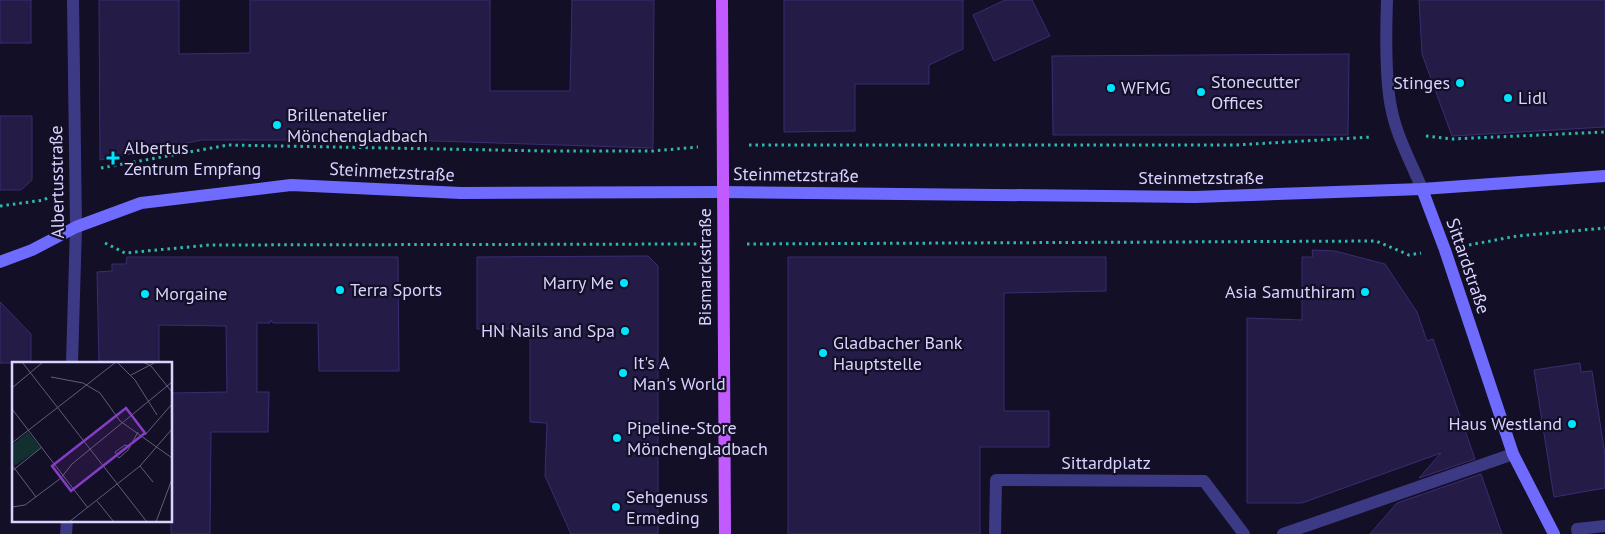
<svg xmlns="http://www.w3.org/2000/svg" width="1605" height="534" viewBox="0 0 1605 534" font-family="'PT Sans',sans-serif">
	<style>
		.building { fill: #241b47; stroke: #3b2d73 }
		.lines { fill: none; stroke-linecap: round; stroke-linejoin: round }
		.path { stroke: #2fb8b0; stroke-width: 3; stroke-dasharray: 2.5 4; stroke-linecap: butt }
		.street { stroke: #3d3a85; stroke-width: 12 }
		.secondary { stroke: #6f6bff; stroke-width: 12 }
		.primary { stroke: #c25bff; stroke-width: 12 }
		.poi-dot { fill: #00e5ff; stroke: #130f26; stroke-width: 2 }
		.labels { text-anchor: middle; stroke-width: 4.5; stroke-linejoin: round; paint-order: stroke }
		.poi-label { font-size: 18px; fill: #d9d4ff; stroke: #130f26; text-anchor: start }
		.street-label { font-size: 18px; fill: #d9d4ff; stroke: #130f26 }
		.inset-road { fill: none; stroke: #625e7d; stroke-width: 1 }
		.view { fill: #843dc5; fill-opacity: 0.15; stroke: #843dc5; stroke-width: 2.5 }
		.inset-edge { fill: none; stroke: #d9d4ff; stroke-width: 2.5 }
	</style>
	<rect width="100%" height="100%" fill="#130f26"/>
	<g class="building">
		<rect x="0" y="0" width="31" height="43"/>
		<polygon points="99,0 179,0 179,54 250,53 250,0 490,0 490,91 570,91 572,0 654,0 653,148 403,140 202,140 100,160"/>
		<polygon points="784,0 963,0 963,49 929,65 929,84 855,84 855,131 784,132"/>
		<polygon points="1005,0 1032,0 1050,36 994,61 973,15"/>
		<polygon points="1419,0 1605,0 1605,127 1452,136 1422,54"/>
		<polygon points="1349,54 1348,135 1053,135 1052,56"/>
		<polygon points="0,116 32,116 32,180 21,190 0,190"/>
		<polygon points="1312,250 1335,251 1385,264 1417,312 1427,341 1433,339 1475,459 1419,478 1441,453 1302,503 1247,503 1247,318 1302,320 1302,257 1313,257"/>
		<polygon points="648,256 658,266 658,534 571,534 545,476 547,423 530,422 530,329 477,329 477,257"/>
		<polygon points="127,257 398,257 399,371 319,371 318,323 273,323 271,320 270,323 257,323 257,392 269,392 268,432 211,432 210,534 171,534 171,393 227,392 226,326 159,325 159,363 99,363 97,272 112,271 112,264 126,264"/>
		<polygon points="788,257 1106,257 1106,291 1004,293 1004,411 1049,411 1049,447 980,447 980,534 788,534"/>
		<polygon points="0,302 31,334 31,363 0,363"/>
		<polygon points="1580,363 1581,372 1592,371 1605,455 1605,488 1554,497 1534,370"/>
		<polygon points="1481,474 1502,534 1370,534 1397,503"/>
	</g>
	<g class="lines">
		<g class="path">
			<polyline points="1426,136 1452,139 1605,132"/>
			<polyline points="749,145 1235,145 1372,137"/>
			<polyline points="101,168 228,145 546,151 653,151 698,147"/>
			<polyline points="0,206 44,200 50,196"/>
			<polyline points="105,243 125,253 210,245 699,244"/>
			<polyline points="747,244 1376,241 1409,255 1421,253"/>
			<polyline points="1469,245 1517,236 1605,228"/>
		</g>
		<g class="street">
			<path d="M 1387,0 C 1386,30 1385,78 1391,107 C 1396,135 1411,162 1422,189"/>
			<polyline points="72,363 76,227 73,0"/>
			<polyline points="66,534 67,520"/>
			<polyline points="995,534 996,480 1204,481 1244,534"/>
			<polyline points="1283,534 1513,454"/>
			<polyline points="1578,534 1577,529 1605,526"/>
		</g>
		<g class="secondary">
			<polyline points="1422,189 1445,250 1513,454 1554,534"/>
			<polyline points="0,262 32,250 76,227 141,203 291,185 461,193 722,192 1195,197 1422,189 1605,176"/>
		</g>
		<polyline class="primary" points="722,0 725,534"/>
	</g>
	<g class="poi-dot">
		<circle cx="1460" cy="83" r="5"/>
		<circle cx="1111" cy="88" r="5"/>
		<circle cx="1201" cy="92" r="5"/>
		<circle cx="1508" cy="98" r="5"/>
		<circle cx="277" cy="125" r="5"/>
		<path d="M110.5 150.5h5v5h5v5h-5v5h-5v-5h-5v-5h5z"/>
		<circle cx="624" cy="283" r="5"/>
		<circle cx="340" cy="290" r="5"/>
		<circle cx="1365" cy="292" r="5"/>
		<circle cx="145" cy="294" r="5"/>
		<circle cx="625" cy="331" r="5"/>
		<circle cx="823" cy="353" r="5"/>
		<circle cx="623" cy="373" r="5"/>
		<circle cx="1572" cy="424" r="5"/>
		<circle cx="617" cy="438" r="5"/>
		<circle cx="616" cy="507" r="5"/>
	</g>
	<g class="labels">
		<g class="poi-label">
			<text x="1211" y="88">Stonecutter<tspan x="1211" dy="21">Offices</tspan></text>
			<text x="1450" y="89" text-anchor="end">Stinges</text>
			<text x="1121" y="94">WFMG</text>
			<text x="1518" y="104">Lidl</text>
			<text x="287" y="121">Brillenatelier<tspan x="287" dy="21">Mönchengladbach</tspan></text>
			<text x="124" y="154">Albertus<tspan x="124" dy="21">Zentrum Empfang</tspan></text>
			<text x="614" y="289" text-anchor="end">Marry Me</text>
			<text x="350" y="296">Terra Sports</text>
			<text x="1355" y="298" text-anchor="end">Asia Samuthiram</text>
			<text x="155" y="300">Morgaine</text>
			<text x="615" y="337" text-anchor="end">HN Nails and Spa</text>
			<text x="833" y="349">Gladbacher Bank<tspan x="833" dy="21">Hauptstelle</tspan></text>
			<text x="633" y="369">It's A<tspan x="633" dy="21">Man's World</tspan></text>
			<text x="1562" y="430" text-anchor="end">Haus Westland</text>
			<text x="627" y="434">Pipeline-Store<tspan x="627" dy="21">Mönchengladbach</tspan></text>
			<text x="626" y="503">Sehgenuss<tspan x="626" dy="21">Ermeding</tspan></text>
		</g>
		<g class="street-label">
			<text transform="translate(392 172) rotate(3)" y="6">Steinmetzstraße</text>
			<text transform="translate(796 175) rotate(1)" y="6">Steinmetzstraße</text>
			<text x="1201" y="184">Steinmetzstraße</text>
			<text transform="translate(57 182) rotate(-91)" y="6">Albertusstraße</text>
			<text transform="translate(1468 266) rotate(71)" y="6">Sittardstraße</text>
			<text transform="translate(705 267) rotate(-90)" y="6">Bismarckstraße</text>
			<text x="1106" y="469">Sittardplatz</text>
		</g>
	</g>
	<g transform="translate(12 362)">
		<rect width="160" height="160" fill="#130f26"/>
		<path d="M 16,70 L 29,86 L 2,104 L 0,83 Z" fill="#12302f"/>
		<path class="inset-road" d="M 10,0 L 135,160M 105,0 L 123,18 L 145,53M 131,0 L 139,4 L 160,30M 119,13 L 144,0M 39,15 L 71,21 L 88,31 L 108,59 L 160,96M 0,26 L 31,0M 0,47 L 76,146M 133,73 L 160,42M 0,81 L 104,0M 117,84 L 113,83 L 103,90 L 107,96 L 116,88 L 126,70M 0,103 L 24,135M 128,104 L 141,120M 0,109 L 30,85M 85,139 L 102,160M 0,145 L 13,143 L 49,116 L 60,102 L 160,20M 57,160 L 128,104 L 160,67M 144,160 L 160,117"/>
		<path class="view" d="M 114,46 L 133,71 L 59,129 L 40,104 Z"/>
		<rect width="160" height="160" class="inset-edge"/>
	</g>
</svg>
